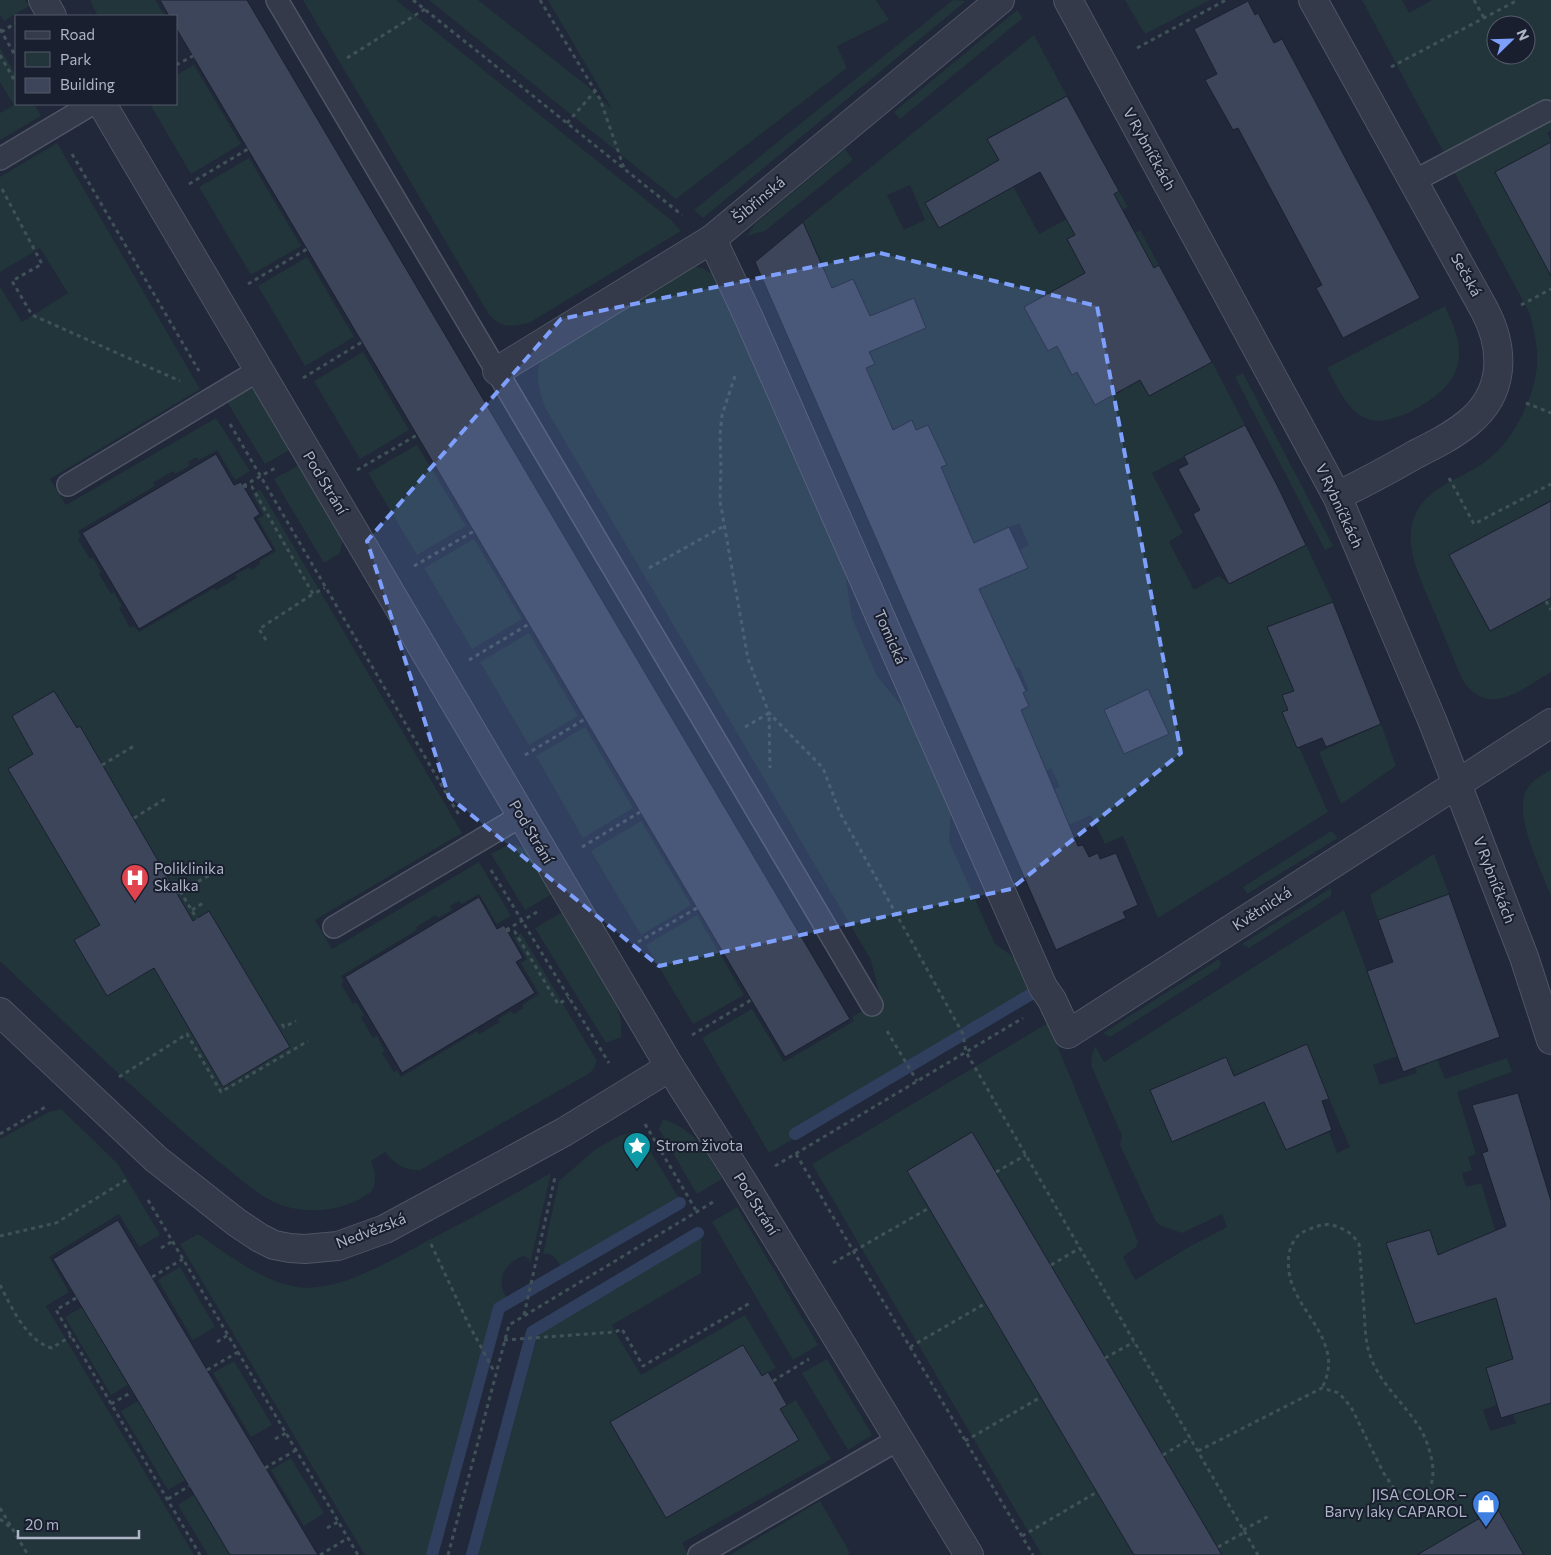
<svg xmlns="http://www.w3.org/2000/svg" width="1551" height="1555" viewBox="0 0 1551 1555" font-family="Commissioner,sans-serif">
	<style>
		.green { fill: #22353a; fill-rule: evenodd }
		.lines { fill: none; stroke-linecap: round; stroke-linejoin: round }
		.stream { stroke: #313f5f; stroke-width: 12 }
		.building { fill: #3c4559; stroke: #1b2130 }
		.service-casing { stroke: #4e5564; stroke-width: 24 }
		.minor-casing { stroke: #4e5564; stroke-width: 30 }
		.tertiary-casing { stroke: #4e5564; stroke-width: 30 }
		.path { stroke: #405258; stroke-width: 3; stroke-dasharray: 4 4; stroke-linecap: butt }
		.service { stroke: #343a4a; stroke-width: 21 }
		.minor { stroke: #343a4a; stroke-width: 28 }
		.tertiary { stroke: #343a4a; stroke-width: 28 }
		.marked { fill: #7e9ffc; fill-opacity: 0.2; stroke: #7e9ffc; stroke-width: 4; stroke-dasharray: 10 6; stroke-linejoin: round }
		.labels { text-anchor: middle; stroke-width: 4; stroke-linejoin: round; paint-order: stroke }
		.street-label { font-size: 15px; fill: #aeb5c6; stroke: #191f2e }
		.poi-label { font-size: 15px; fill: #aeb5c6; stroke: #191f2e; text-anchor: start }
	</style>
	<rect width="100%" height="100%" fill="#202839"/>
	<g class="green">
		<polygon points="0,0 25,0 29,6 4,21 0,15"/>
		<polygon points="92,0 155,0 165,16 98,16 90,1"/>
		<path d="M 303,0 L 396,0 L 671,220 L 681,231 L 529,323 C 509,327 502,329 488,313 Z"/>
		<polygon points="429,0 478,0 586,85 612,109 548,0 876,0 889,20 837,46 847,68 676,199"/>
		<polygon points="953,0 966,1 703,218 694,210"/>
		<polygon points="1125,0 1210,0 1145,34"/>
		<path d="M 1362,0 L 1402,0 L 1409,13 L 1432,0 L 1551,0 L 1551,130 L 1547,133 L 1551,141 L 1551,500 L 1533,510 L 1533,512 L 1449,555 L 1490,631 L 1551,598 L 1551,672 C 1522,689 1488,720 1462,679 C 1452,656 1443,632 1433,609 C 1423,584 1408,557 1411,530 C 1415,491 1457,481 1485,462 C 1513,442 1535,397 1537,364 C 1538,347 1534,328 1529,312 ZM 1496,25 L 1526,25 L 1526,55 L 1496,55 Z"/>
		<polygon points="1017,10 1023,18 900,119 894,112"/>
		<path d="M 1034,35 L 1067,96 L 987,139 L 999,160 L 961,182 L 1013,186 L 1039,234 L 1119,191 L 1128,207 L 1067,239 L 1080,262 L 1140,230 L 1159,265 L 1106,294 L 1132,365 L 1149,396 L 1212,362 L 1245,425 L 1152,473 L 1183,533 L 1169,542 L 1194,590 L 1219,576 L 1230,584 L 1306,545 L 1333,602 L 1286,620 L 1316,665 L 1288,677 L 1294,691 L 1282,695 L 1288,710 L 1282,712 L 1297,748 L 1299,747 L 1328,812 L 1158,918 L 1123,836 L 1105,844 L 1091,815 L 1069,825 L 1054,790 L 1060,787 L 1051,768 L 989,795 L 966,746 L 1025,720 L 1021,710 L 1029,706 L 1023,693 L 1029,690 L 1019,667 L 1005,673 C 1000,642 999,626 980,599 L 915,628 L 891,573 L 962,541 L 962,517 L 954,497 L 919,477 L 947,465 L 928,425 L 916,430 L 912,420 L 840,455 L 821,412 L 874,387 L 866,368 L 875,364 L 865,341 L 842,313 L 864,303 L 854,279 L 832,288 L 803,222 ZM 910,185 L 925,220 L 904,230 L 887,195 ZM 1063,285 L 1123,390 L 1095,405 L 1077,372 L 1072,375 L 1057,346 L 1048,350 L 1024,307 ZM 914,298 L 926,328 L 869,317 ZM 1019,523 L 1029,545 L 1020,550 L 1028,568 L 987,537 ZM 1148,689 L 1168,734 L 1124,754 L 1104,710 Z"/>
		<polygon points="0,48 16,75 16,104 34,104 41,116 0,140 0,113 14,105 0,82"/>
		<polygon points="194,65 241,144 191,174 150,104 176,104 176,75"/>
		<path d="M 57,143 L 200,389 L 50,479 L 66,505 L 216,418 L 250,471 L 235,480 L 217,450 L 199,460 L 196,457 L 188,462 L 189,466 L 175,474 L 173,471 L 153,483 L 155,486 L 78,531 L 81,537 L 78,539 L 90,559 L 93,558 L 101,572 L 99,574 L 111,594 L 114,592 L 122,606 L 119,608 L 130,628 L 134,626 L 139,632 L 214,588 L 216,590 L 237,578 L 235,575 L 249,567 L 251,570 L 260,564 L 259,561 L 276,551 L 258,519 L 264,515 L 252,494 L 260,489 L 462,833 L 315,920 L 332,949 L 479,862 L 511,916 L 497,924 L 479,894 L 462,904 L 459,901 L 450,906 L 452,910 L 438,918 L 436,915 L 416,927 L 417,930 L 341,976 L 344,981 L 341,984 L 353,1004 L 356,1002 L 364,1015 L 361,1018 L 373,1038 L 377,1036 L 385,1051 L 382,1053 L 394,1072 L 397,1070 L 401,1077 L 477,1031 L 479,1034 L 500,1022 L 498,1019 L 511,1011 L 514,1014 L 523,1008 L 522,1005 L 539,994 L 521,963 L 527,959 L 514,938 L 521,933 L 597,1061 L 593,1070 L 585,1076 L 420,1170 C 404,1171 395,1164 385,1152 L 371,1161 C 376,1171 377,1182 371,1192 C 347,1210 312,1215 284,1206 C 262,1200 236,1175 218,1161 C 142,1099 72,1029 0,961 L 0,287 L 22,322 L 68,293 L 40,248 L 0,272 L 0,177 Z"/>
		<polygon points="845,149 853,160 765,231 747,236 755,224"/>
		<polygon points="249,158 301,246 251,275 199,187"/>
		<polygon points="307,257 354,337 305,366 258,286"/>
		<path d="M 687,266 L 703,268 L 716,277 L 843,559 L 852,618 L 877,676 L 914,721 L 951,808 L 949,841 L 995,944 L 1021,962 L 1033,993 L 796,1134 L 797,1137 L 769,1153 L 702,1038 L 752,1009 L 784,1062 L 854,1021 L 852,1017 L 881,1000 L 871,960 L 546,409 C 539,391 534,376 542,357 Z"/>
		<path d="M 1445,306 C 1455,328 1466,351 1454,375 C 1443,398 1387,432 1363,417 C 1345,407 1337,385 1327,368 Z"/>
		<polygon points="363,352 409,430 360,459 314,381"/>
		<polygon points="1243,373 1333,546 1325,550 1235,377"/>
		<polygon points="255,387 291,449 265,464 227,402"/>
		<polygon points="417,445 466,526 417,555 368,473"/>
		<polygon points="301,464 340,534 342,543 340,553 324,563 274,479"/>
		<polygon points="474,539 522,619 472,649 424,568"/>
		<polygon points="529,633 578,716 529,745 480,662"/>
		<polygon points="1381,724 1396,766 1341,804 1319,752"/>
		<polygon points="585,727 633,808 583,838 536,756"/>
		<path d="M 1551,770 L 1551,896 C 1541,869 1510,810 1529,786 C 1534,779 1544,774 1551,770 Z"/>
		<polygon points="641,821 691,905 641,935 591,851"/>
		<polygon points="1331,831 1338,838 1247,894 1243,887"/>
		<polygon points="516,845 526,850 552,894 525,910 491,854 506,846"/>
		<polygon points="1434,854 1449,894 1378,920 1370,895"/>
		<polygon points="1331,888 1331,895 1328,898 1249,948 1242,944"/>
		<path d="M 1344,910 L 1367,971 L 1429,1039 L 1445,1079 L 1507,1058 L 1512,1072 L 1457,1092 L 1476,1154 L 1468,1157 L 1472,1170 L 1462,1173 L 1466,1187 L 1481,1183 L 1505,1263 L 1494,1291 L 1513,1360 L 1486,1368 L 1497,1405 L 1483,1410 L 1490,1431 L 1516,1423 L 1509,1402 L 1544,1405 L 1551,1403 L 1551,1555 L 1524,1555 L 1496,1508 L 1431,1547 L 1433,1555 L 1222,1555 L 972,1132 L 908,1171 L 1134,1555 L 1042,1555 L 812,1164 L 1048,1023 L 1138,1242 L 1136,1247 L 1123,1257 L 1135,1280 L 1187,1248 L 1227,1227 L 1222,1214 L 1182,1233 L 1161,1226 L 1156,1222 L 1120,1145 L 1122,1136 L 1091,1065 L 1092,1055 L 1095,1046 L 1104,1062 ZM 1409,1052 L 1417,1073 L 1380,1085 L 1373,1065 ZM 1226,1058 L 1247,1104 L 1220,1121 L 1172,1142 L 1150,1090 ZM 1320,1078 L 1350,1147 L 1337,1153 L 1329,1132 L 1286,1150 Z"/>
		<polygon points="563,912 617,1007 621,1022 621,1037 606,1043 535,928"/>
		<polygon points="697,915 744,995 693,1024 646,945"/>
		<polygon points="1219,959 1221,963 1219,968 1110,1037 1103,1033"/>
		<polygon points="61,1109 118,1164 160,1235 139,1247 119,1214 49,1257 69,1292 46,1306 194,1555 0,1555 0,1139 49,1112"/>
		<path d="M 663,1119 C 696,1130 705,1151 722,1179 L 697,1194 L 659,1129 Z"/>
		<path d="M 638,1131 L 680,1200 L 561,1267 C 557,1260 553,1252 543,1254 L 559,1181 L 596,1149 L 621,1135 Z"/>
		<path d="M 551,1173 L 530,1264 L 528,1258 L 523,1256 C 504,1263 495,1281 507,1298 L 496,1305 L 430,1555 L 365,1555 L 180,1244 L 198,1234 C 228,1254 260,1281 297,1287 C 340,1293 395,1258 431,1239 C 472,1218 511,1196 551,1173 Z"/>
		<polygon points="737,1207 818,1345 793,1360 712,1222"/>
		<polygon points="701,1236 701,1273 612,1325 615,1332 641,1375 745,1315 776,1368 762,1376 743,1345 610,1423 666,1518 799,1440 780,1409 796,1400 831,1459 682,1543 688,1555 478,1555 538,1334"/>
		<polygon points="180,1267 215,1327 193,1340 158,1280"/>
		<polygon points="82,1307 128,1385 111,1395 65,1317"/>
		<polygon points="827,1359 872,1435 848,1450 802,1373"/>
		<polygon points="234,1361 272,1425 251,1437 213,1373"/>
		<polygon points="138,1401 185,1480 168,1490 121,1411"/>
		<polygon points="291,1458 324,1513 304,1526 271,1470"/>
		<polygon points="194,1495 230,1555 208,1555 178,1505"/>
		<polygon points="820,1501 850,1553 847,1555 730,1555"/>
	</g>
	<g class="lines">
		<g class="stream">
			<polyline points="795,1134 1033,993"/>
			<polyline points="432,1555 499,1308 680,1203"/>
			<polyline points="472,1555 532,1332 698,1233"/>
		</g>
	</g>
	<g class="building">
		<polygon points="160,0 247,0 850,1019 785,1057 176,28 176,16 169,16"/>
		<polygon points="1248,1 1255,15 1258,13 1274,43 1282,39 1420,298 1343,338 1316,288 1322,285 1238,128 1233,130 1205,80 1217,74 1194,29"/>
		<polygon points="1067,96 1119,191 1114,194 1154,268 1159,265 1212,362 1149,396 1140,380 1095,405 1077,372 1072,375 1057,346 1048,351 1024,307 1085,273 1067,239 1075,235 1040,172 939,228 925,203 999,160 987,139"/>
		<polygon points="1551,142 1551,276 1495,172"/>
		<polygon points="803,222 832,288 853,279 870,316 914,298 926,328 869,352 875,364 866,368 893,430 912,420 916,430 928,425 947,465 941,467 974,543 1009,527 1028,568 979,589 1026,691 1023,693 1029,706 1021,710 1078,846 1083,845 1089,857 1098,853 1100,859 1116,853 1138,905 1123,912 1126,918 1056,950 755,262"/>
		<polygon points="1245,425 1277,485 1306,545 1229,584 1193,514 1200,510 1178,469 1188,464 1184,456"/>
		<polygon points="216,454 234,485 241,482 260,514 254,518 273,550 139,629 82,533"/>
		<polygon points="1551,501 1551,598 1490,631 1449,555"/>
		<polygon points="1333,602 1381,724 1326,747 1322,738 1297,748 1282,712 1288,710 1282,695 1294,691 1267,627"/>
		<polygon points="1148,689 1169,734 1124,754 1104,710"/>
		<polygon points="54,691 77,728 80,726 193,921 209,911 290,1047 223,1087 154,968 107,996 74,940 100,925 8,769 33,754 12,716"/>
		<polygon points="1449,894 1500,1037 1403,1072 1367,971 1393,962 1378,920"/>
		<polygon points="479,897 497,929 504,925 523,958 516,962 535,993 402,1073 345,977"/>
		<polygon points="1307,1044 1329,1099 1322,1101 1332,1130 1286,1150 1264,1102 1172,1142 1150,1090 1226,1057 1234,1076"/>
		<polygon points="1518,1093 1551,1201 1551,1403 1501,1418 1486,1368 1513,1359 1496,1298 1415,1324 1386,1243 1430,1230 1438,1255 1506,1226 1482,1153 1488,1151 1472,1105"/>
		<polygon points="972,1132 1163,1455 1222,1555 1134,1555 907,1171"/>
		<polygon points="118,1220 203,1363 318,1555 230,1555 128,1384 53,1259"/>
		<polygon points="743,1345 762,1376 768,1372 787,1405 780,1409 799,1440 666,1518 610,1422"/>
		<polygon points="1497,1508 1524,1555 1417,1555"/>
	</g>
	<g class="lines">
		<defs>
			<g id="service">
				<polyline points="277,0 872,1005"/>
				<polyline points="0,159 92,104"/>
				<polyline points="1414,181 1546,111"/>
				<polyline points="68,485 259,370"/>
				<polyline points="334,927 521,816"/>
				<polyline points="699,1555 899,1439"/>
			</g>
			<g id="minor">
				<polyline points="43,0 52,16"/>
				<path d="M 1313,0 L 1485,311 C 1505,350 1505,393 1468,423 C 1452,436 1434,445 1416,454 C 1390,469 1364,483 1337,496"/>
				<polyline points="102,104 670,1067 744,1184 969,1555"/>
				<polyline points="712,239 748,316 1043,987 1052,1000 1068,1034 1457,784 1432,720 1337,496 1068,0"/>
				<polyline points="497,371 712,239 1000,0"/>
				<polyline points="0,1012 156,1159 236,1222 260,1238 274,1245 290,1248 305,1249 338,1246 385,1229 564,1132 670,1067"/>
			</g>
			<polyline id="tertiary" points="1551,723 1457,784 1524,957 1551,1040"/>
		</defs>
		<use href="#service" class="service-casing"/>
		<use href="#minor" class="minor-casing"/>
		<use href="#tertiary" class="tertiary-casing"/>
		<g class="path">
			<polyline points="413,0 682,215"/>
			<polyline points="540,0 600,99 624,168"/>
			<polyline points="1474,0 1484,18"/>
			<polyline points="0,29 16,57"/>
			<polyline points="1,32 16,23"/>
			<polyline points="1137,48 1226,0"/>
			<polyline points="0,55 16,83"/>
			<polyline points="347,58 425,9"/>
			<polyline points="176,65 193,56"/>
			<polyline points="1391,67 1518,0"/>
			<polyline points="567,123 596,90"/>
			<polyline points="72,154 199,371"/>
			<polyline points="189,184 248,149"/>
			<polyline points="2,189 42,264 12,281 32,315 180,381"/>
			<polyline points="248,284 307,249"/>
			<polyline points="1521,305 1551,289"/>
			<polyline points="735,376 722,415 720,435 721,466 720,501 748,659 769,713 823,768 840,813 963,1034 966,1052 1258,1555"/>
			<polyline points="303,378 362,342"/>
			<polyline points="1526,403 1551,413"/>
			<polyline points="230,424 459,815"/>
			<polyline points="357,470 417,435"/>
			<polyline points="1449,478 1474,524 1551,484"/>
			<polyline points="243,486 252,487 313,594 325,588"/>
			<polyline points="243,486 277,467"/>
			<polyline points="414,566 474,531"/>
			<polyline points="649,568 724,526"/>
			<polyline points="1546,601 1551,610"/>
			<polyline points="266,640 259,629 313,594"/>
			<polyline points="469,660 529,624"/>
			<polyline points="745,727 769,713 770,768"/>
			<polyline points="525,755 585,719"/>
			<polyline points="102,765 134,746"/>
			<polyline points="134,818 165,799"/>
			<polyline points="582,847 640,812"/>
			<polyline points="491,870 609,1063"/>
			<polyline points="180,891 197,919"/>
			<polyline points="177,893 210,875"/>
			<polyline points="192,910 203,903"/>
			<polyline points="506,930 515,932 558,1004 569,998"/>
			<polyline points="506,930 537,912"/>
			<polyline points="638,942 697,908"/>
			<polyline points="282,1024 284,1027 296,1021"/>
			<polyline points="887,1031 917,1081"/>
			<polyline points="692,1035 751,1000"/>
			<polyline points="119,1077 187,1034 221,1092 308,1041"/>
			<polyline points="645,1124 697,1212"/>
			<polyline points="0,1134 47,1106"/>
			<polyline points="796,1154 1033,1555"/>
			<polyline points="775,1166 1023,1018"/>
			<polyline points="996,1172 1026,1155"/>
			<polyline points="148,1200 358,1555"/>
			<polyline points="0,1236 56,1223 126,1180"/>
			<polyline points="431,1244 468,1323 495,1373"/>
			<polyline points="161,1248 173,1241"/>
			<polyline points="833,1263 929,1208"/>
			<polyline points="1051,1265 1080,1248"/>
			<polyline points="152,1277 183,1259"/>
			<path d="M 0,1285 C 11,1306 27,1342 52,1348 L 71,1336"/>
			<polyline points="76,1298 56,1310 200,1555"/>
			<polyline points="524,1315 555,1177"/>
			<polyline points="504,1340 615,1332 622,1329 643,1366 750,1303"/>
			<polyline points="217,1342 228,1335"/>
			<polyline points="910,1347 986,1303"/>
			<polyline points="1105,1358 1134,1342"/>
			<polyline points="207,1370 238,1352"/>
			<polyline points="773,1381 809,1359"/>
			<polyline points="111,1404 132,1392"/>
			<polyline points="275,1439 286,1433"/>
			<polyline points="965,1441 1041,1397"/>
			<path d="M 1198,1451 L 1322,1388 L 1339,1393 L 1351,1407 L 1383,1472 L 1393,1487 L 1405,1496 C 1413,1495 1421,1496 1427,1491 C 1440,1477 1429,1444 1421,1430 C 1406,1405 1381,1385 1371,1358 C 1365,1343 1365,1325 1364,1309 C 1362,1287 1361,1266 1359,1244 C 1353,1234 1344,1228 1332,1225 C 1322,1223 1312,1228 1303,1232 C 1286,1242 1286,1267 1292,1284 C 1301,1309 1322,1327 1328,1355 C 1330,1367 1327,1378 1322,1388"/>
			<polyline points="1163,1455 1191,1438"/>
			<polyline points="265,1468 296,1450"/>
			<polyline points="168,1499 189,1486"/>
			<polyline points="0,1508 28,1555"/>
			<polyline points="0,1519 11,1528"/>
			<polyline points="327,1528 338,1522"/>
			<polyline points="1243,1530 1271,1515"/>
			<polyline points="1022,1536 1097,1492"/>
			<polyline points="1218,1547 1245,1532"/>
			<polyline points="320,1555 348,1538"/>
			<polyline points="448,1555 509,1325 713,1202"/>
		</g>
		<use href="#service" class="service"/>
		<use href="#minor" class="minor"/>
		<use href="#tertiary" class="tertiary"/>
	</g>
	<path class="marked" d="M 880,253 L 1097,306 L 1181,753 L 1011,889 L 659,966 L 449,797 L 367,541 L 561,319 Z"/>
	<defs>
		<symbol id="hospital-pin" viewBox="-11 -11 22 30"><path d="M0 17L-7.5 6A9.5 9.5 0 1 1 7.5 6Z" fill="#e0444e" stroke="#191f2e"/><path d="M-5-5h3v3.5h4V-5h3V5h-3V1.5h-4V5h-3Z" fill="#fff"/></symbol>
		<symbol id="sight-pin" viewBox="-11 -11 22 30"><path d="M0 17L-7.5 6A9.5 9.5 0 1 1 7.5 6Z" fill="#0f9aa8" stroke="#191f2e"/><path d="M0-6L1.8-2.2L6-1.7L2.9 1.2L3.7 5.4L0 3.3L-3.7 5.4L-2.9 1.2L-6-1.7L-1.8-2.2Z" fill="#fff"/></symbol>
		<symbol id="shop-pin" viewBox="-11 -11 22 30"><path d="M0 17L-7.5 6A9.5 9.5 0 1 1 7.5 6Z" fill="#3f7fe0" stroke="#191f2e"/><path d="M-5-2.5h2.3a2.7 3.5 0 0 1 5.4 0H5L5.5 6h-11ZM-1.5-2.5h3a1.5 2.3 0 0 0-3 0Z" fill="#fff"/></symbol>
	</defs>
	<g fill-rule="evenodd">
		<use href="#hospital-pin" x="119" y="862" width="32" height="43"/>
		<use href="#sight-pin" x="621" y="1130" width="32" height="43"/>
		<use href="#shop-pin" x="1470" y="1488" width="32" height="43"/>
	</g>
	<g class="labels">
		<g class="street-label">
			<text transform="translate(1149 149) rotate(61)" y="5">V Rybníčkách</text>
			<text transform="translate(759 200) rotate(-40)" y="5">Šibřinská</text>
			<text transform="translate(1466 275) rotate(61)" y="5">Sečská</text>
			<text transform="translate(325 483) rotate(59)" y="5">Pod Strání</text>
			<text transform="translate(1339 506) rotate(65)" y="5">V Rybníčkách</text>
			<text transform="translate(890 637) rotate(66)" y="5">Tomická</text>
			<text transform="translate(531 832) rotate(59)" y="5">Pod Strání</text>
			<text transform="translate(1494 880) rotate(69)" y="5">V Rybníčkách</text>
			<text transform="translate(1262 909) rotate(-33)" y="5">Květnická</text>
			<text transform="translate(756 1204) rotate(58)" y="5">Pod Strání</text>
			<text transform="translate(371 1231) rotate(-21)" y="5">Nedvězská</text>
		</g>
		<g class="poi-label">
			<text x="154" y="874">Poliklinika<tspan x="154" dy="17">Skalka</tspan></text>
			<text x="656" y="1151">Strom života</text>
			<text x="1467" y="1500" text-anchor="end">JISA COLOR –<tspan x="1467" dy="17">Barvy laky CAPAROL</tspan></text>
		</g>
	</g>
	<rect x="15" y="15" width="162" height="90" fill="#191f2e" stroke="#555b6b"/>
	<rect x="25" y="31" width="25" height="8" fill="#343a4a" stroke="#555b6b"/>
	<text x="60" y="40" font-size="15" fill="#aeb5c6">Road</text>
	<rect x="25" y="52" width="25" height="15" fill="#22353a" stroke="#555b6b"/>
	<text x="60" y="65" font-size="15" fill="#aeb5c6">Park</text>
	<rect x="25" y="78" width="25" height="15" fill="#3c4559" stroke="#555b6b"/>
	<text x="60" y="90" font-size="15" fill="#aeb5c6">Building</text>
	<g transform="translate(1511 40) rotate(67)"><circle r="24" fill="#191f2e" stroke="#555b6b"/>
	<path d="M0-4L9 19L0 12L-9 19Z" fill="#7e9ffc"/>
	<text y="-8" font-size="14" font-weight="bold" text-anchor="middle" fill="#aeb5c6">N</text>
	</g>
	<path d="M18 1530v8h121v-8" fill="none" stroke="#aeb5c6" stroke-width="2.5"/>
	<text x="25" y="1530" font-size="15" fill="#aeb5c6" stroke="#191f2e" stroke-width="4" paint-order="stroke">20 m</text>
</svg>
